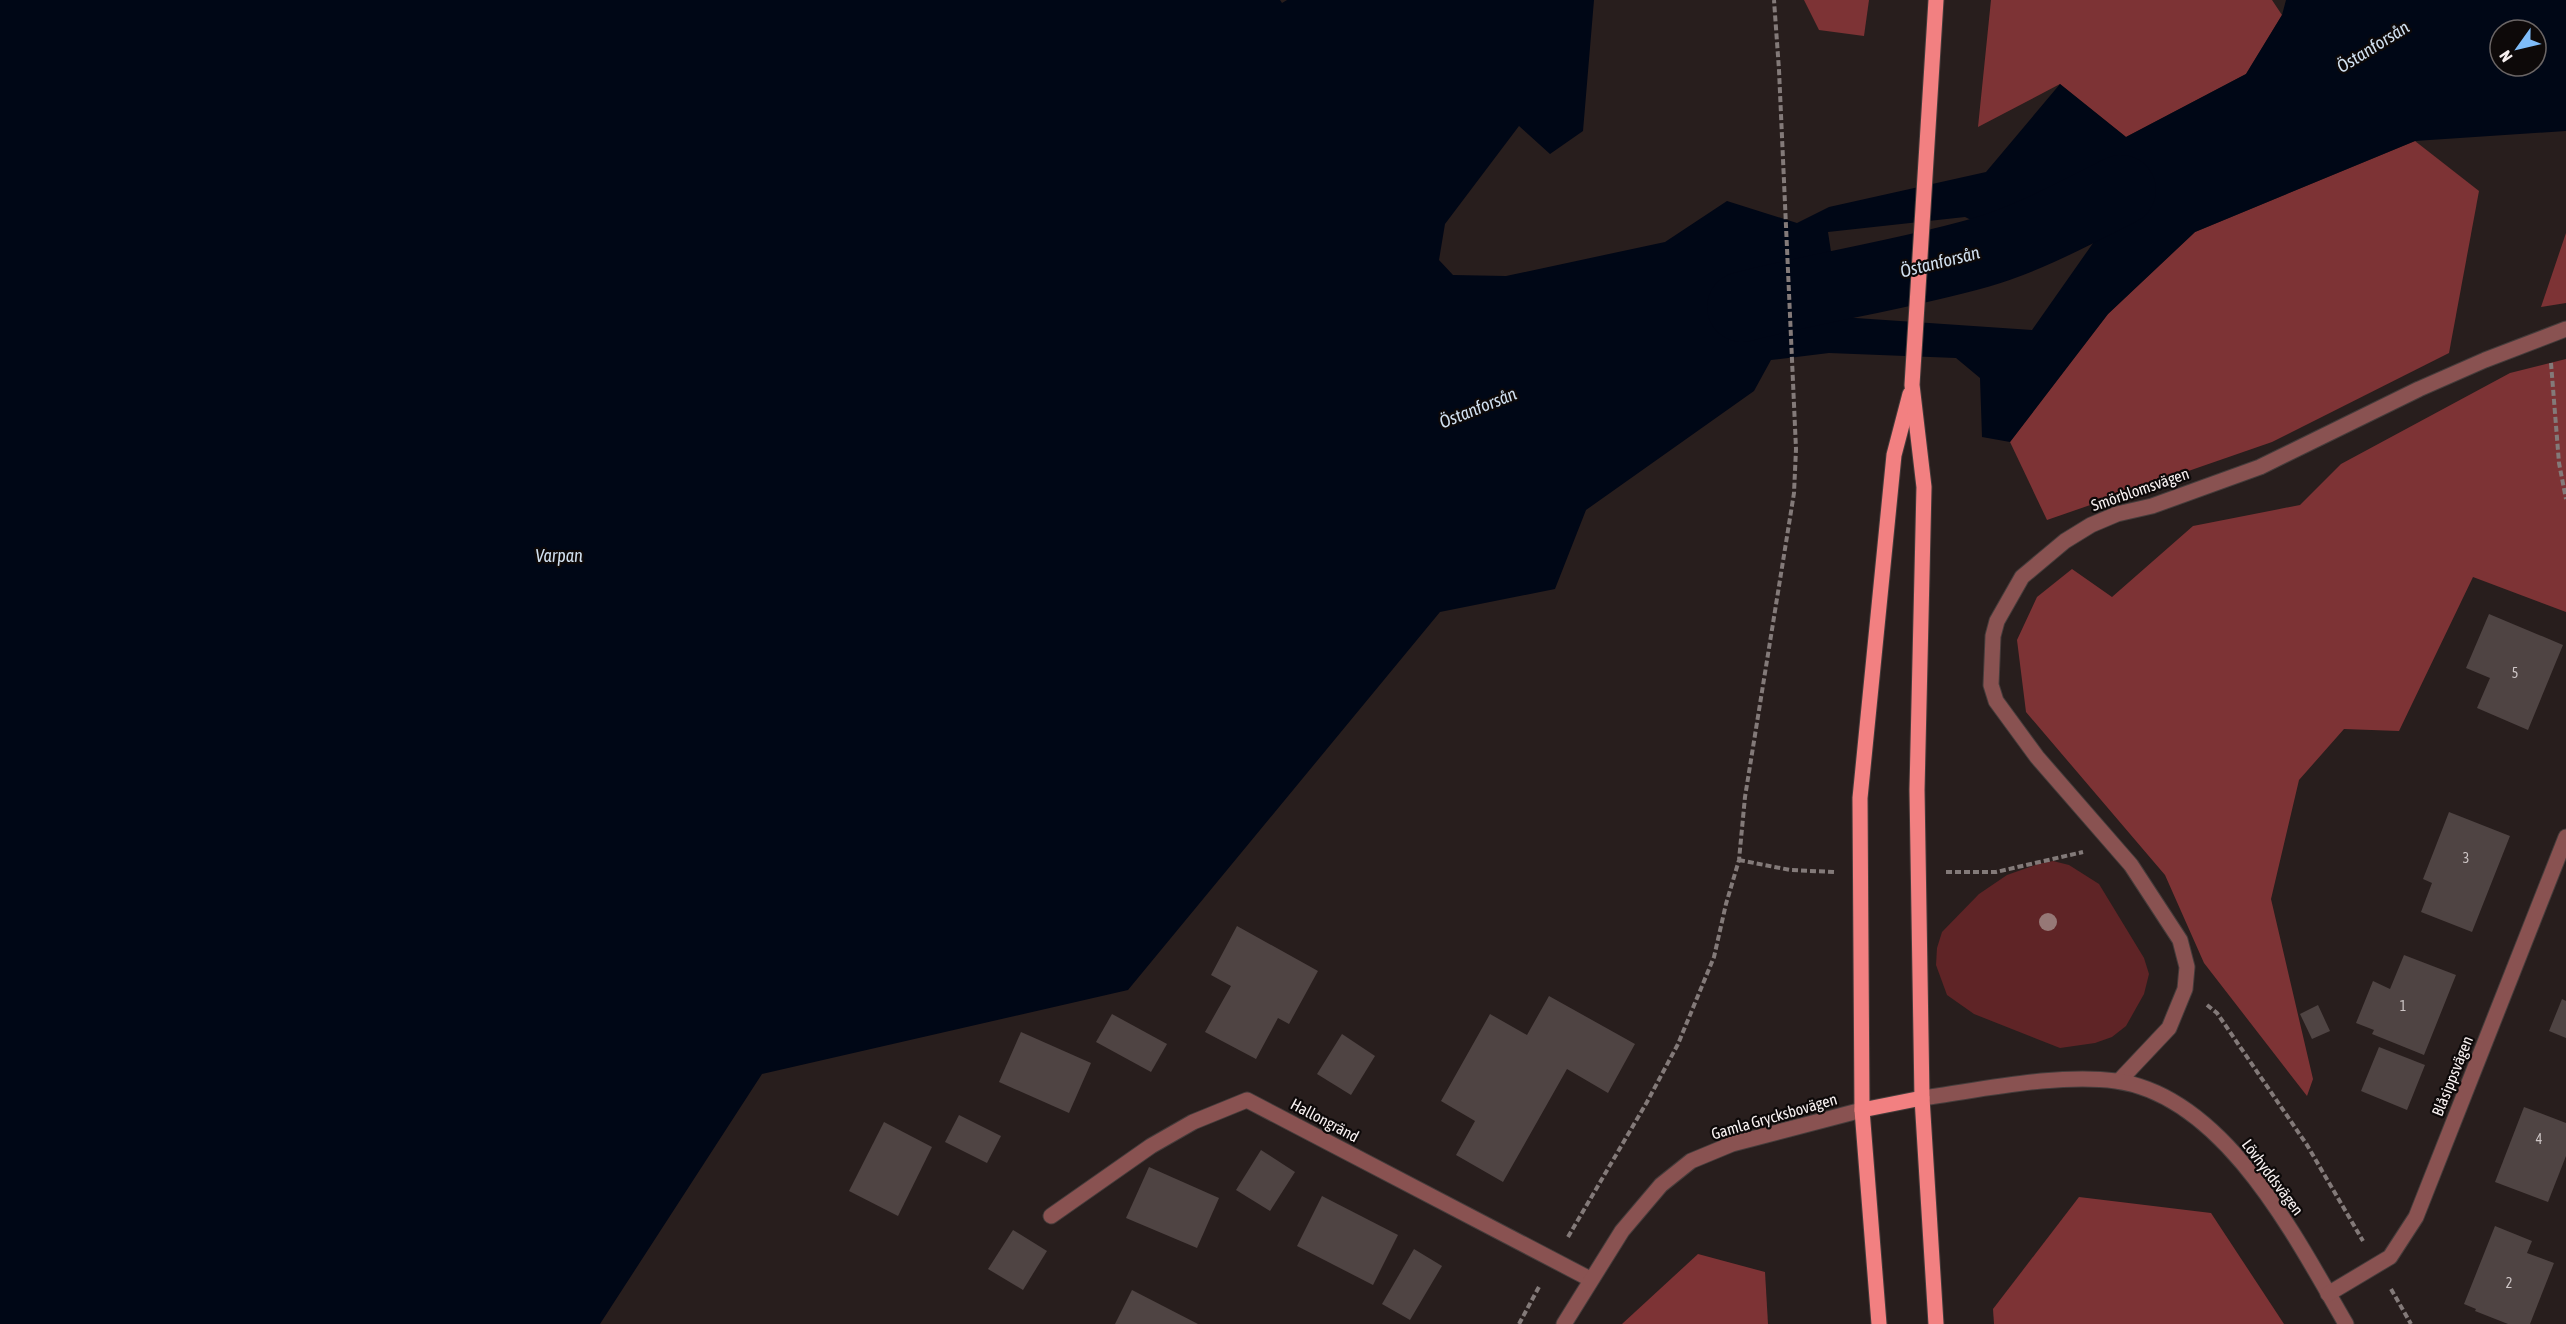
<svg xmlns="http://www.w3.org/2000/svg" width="2566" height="1324" viewBox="0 0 2566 1324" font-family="'Asap Condensed',sans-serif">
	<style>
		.green { fill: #5f2426 }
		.forest { fill: #7d3335 }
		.water { fill: #000716; fill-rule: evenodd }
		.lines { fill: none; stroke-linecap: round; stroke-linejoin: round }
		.river { stroke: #000716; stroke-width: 70 }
		.building { fill: #4f4443 }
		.minor-casing { stroke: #453c3b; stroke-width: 17 }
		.tertiary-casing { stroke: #453c3b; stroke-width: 17 }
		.primary-casing { stroke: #453c3b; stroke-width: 17 }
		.path { stroke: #837a79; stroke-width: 4; stroke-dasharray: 6 3; stroke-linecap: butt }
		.minor { stroke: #895251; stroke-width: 15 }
		.tertiary { stroke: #895251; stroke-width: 15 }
		.primary { stroke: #f28081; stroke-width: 15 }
		.tree { fill: #967876 }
		.labels { text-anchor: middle; stroke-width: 4.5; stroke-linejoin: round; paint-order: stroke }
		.number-label { font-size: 14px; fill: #cec6c6 }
		.street-label { font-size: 16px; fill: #f8f1f1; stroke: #0d0909 }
		.water-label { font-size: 18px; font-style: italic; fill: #d1e0f0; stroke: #0d0909 }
	</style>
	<rect width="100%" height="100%" fill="#281e1d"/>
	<polygon class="green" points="2053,861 2069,865 2099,884 2144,958 2149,974 2144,994 2126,1026 2112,1037 2095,1043 2060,1048 1974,1014 1947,995 1936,965 1937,948 1942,932 1979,894 2007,875 2038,864"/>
	<g class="forest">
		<polygon points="1804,0 1869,0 1864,36 1819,30"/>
		<polygon points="1991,0 2272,0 2282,15 2246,74 2126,137 2060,84 1978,127"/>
		<polygon points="2415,141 2479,191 2449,353 2272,442 2047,520 2010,442 2108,314 2195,232"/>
		<polygon points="2566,233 2566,303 2541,307"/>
		<polygon points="2566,359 2566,612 2473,577 2399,731 2344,729 2299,780 2271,899 2313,1079 2307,1096 2204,963 2165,875 2026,712 2017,640 2037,597 2072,569 2112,597 2193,526 2300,505 2341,464 2510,373"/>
		<polygon points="2079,1197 2211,1213 2284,1324 1994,1324 1993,1309"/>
		<polygon points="1698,1254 1765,1272 1768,1324 1622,1324"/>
	</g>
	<path class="water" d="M 0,0 L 1280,0 L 1282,3 L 1287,0 L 1594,0 L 1583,131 L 1550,154 L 1519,126 L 1445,224 L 1439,260 L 1453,275 L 1506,276 L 1665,242 L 1727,201 L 1797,223 L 1829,207 L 1986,172 L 2060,84 L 2126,137 L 2246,74 L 2282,15 L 2286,0 L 2566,0 L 2566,131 L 2415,141 L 2195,232 L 2108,314 L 2010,442 L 1982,437 L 1980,378 L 1956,358 L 1829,353 L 1771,360 L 1754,391 L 1586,510 L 1555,589 L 1440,612 L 1128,990 L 762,1074 L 600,1324 L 0,1324 ZM 2500,30 L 2536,30 L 2536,66 L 2500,66 ZM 1965,217 L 2004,236 L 2105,226 L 2032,330 L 1841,317 L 1828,232 Z"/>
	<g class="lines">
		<path class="river" d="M 1742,307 C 1820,287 1901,275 1979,253 C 2028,239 2075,213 2121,190"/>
	</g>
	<g class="building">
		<polygon points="2489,614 2563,645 2528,730 2477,708 2490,678 2466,668"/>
		<polygon points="2449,812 2510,836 2472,932 2421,912 2432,883 2423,879"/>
		<polygon points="1237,926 1318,971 1289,1024 1278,1018 1256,1059 1205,1032 1231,986 1211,975"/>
		<polygon points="2404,955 2456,975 2424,1055 2372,1034 2374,1030 2356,1023 2373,981 2390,989"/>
		<polygon points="1549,996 1635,1044 1608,1093 1567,1069 1503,1182 1456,1155 1475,1121 1441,1101 1490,1014 1527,1035"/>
		<polygon points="2562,999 2566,1001 2566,1038 2549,1031"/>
		<polygon points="2318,1005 2330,1031 2312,1039 2300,1014"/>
		<polygon points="1112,1014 1167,1044 1151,1072 1096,1042"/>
		<polygon points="1021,1032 1091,1063 1069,1113 999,1082"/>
		<polygon points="1342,1034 1375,1056 1351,1095 1317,1074"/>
		<polygon points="2379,1047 2425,1065 2407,1110 2361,1091"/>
		<polygon points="2524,1107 2566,1123 2566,1156 2548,1202 2495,1182"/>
		<polygon points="959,1115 1001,1136 987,1163 945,1142"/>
		<polygon points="884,1122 932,1147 898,1216 849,1191"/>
		<polygon points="1261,1150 1295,1172 1270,1211 1236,1190"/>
		<polygon points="1149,1167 1219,1198 1197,1248 1126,1218"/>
		<polygon points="1322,1196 1398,1235 1373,1285 1297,1246"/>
		<polygon points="2495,1226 2532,1241 2527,1253 2554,1263 2530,1324 2508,1324 2475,1311 2476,1309 2464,1304"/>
		<polygon points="1013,1230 1047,1251 1023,1290 988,1269"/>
		<polygon points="1414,1249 1442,1266 1410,1320 1382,1304"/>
		<polygon points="1132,1290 1198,1324 1115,1324"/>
	</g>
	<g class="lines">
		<defs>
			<g id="minor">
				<polyline points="2119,1081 2169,1028 2185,989 2187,967 2180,940 2131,865 2037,757 1996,701 1991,685 1993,636 1997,621 2022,577 2065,541 2091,525 2117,514 2152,506 2260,467 2419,389 2485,360 2566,329"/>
				<path d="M 1922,1098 C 1981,1090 2058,1073 2116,1081 C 2225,1096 2297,1240 2346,1324"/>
				<polyline points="1051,1216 1151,1146 1193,1122 1247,1100 1590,1279"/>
				<polyline points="2328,1294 2390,1257 2416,1217 2566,837"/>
			</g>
			<polyline id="tertiary" points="1564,1324 1622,1231 1661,1185 1691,1161 1732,1144 1862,1110"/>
			<g id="primary">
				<polyline points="1862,1110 1922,1098"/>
				<polyline points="1879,1324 1862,1110 1860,798 1894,455 1910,394"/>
				<polyline points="1936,1324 1922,1098 1917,790 1924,487 1912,385 1936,0"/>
			</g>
		</defs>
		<use href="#minor" class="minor-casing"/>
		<use href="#tertiary" class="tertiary-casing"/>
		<use href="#primary" class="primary-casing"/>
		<g class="path">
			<polyline points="2551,363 2559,463 2566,499"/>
			<polyline points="1739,860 1790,870 1834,872"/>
			<polyline points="1946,872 1996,872 2083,852"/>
			<polyline points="2207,1005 2217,1013 2307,1145 2363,1241"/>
			<polyline points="1568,1237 1647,1102 1678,1044 1714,957 1726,904 1739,860 1745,797 1794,493 1796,449 1779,70 1774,0"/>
			<polyline points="2391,1289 2411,1324"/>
			<polyline points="1519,1324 1540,1285"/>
		</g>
		<use href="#minor" class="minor"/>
		<use href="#tertiary" class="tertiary"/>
		<use href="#primary" class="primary"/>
	</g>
	<circle class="tree" cx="2048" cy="922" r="9"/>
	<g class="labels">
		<g class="number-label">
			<text x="2515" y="678">5</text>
			<text x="2466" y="863">3</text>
			<text x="2403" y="1011">1</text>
			<text x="2539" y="1144">4</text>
			<text x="2509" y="1288">2</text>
		</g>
		<g class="street-label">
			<text transform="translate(2140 489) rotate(-19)" y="6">Smörblomsvägen</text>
			<text transform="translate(2452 1076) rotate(-68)" y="6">Blåsippsvägen</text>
			<text transform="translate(1774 1116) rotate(-16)" y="6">Gamla Grycksbovägen</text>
			<text transform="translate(1325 1120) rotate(28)" y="6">Hallongränd</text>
			<text transform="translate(2273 1177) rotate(53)" y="6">Lövhyddsvägen</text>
		</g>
		<g class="water-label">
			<text transform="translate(2373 47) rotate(-32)" y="6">Östanforsån</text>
			<text transform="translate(1940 262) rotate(-14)" y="6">Östanforsån</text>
			<text transform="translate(1478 408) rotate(-22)" y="6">Östanforsån</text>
			<text x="559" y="562">Varpan</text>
		</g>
	</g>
	<g transform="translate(2518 48) rotate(236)"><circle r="28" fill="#0d0909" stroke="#6b6666" stroke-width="1.5"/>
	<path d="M0-4.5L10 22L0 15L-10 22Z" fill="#7fbdfa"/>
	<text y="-9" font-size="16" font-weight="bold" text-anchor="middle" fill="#f8f1f1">N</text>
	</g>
</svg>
